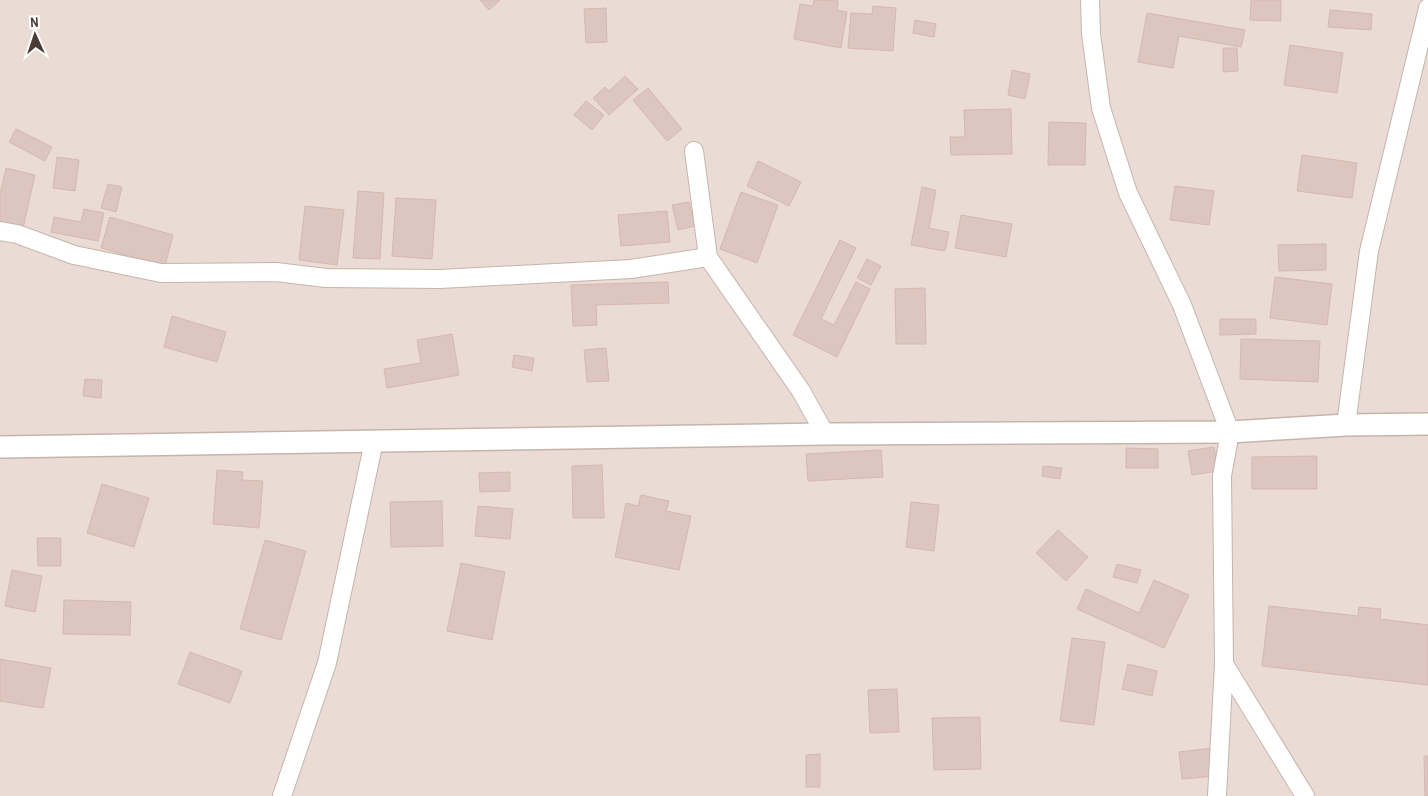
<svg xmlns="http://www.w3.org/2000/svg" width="1428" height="796" viewBox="0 0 1428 796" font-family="'Archivo Narrow',sans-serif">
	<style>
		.residential { fill: #eadcd5 }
		.building { fill: #dcc6bf; stroke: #d5b8ae }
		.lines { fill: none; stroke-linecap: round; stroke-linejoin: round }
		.minor-casing { stroke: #c6b4ac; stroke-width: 20 }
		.tertiary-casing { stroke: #c6b4ac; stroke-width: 24 }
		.minor { stroke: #fff; stroke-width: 18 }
		.tertiary { stroke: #fff; stroke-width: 21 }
	</style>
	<rect width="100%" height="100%" fill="#f6ede8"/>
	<rect class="residential" x="0" y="0" width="1428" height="796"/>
	<g class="building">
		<polygon points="480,0 500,0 489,10"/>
		<polygon points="814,0 838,1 837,10 847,12 841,48 794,39 800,4 813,6"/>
		<polygon points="1251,0 1281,0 1281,21 1250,20"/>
		<polygon points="873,6 896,8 893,51 848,48 851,13 872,14"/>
		<polygon points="606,8 607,42 586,43 584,9"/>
		<polygon points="1330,10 1372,14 1371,30 1328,27"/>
		<polygon points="1147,13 1245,30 1241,47 1179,36 1173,68 1138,62"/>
		<polygon points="915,20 936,24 934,37 913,33"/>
		<polygon points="1290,45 1343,53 1337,93 1284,85"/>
		<polygon points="1223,48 1237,48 1238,71 1223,72"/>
		<polygon points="1012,70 1030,74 1025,99 1008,95"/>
		<polygon points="625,76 638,89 609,115 593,98 605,87 609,91"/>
		<polygon points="648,88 682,129 667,141 633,100"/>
		<polygon points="586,101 604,115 592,130 574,115"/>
		<polygon points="1011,109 1012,154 951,155 950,137 965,137 964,110"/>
		<polygon points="1049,122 1086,123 1085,165 1048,165"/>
		<polygon points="16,129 52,147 45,161 9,142"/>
		<polygon points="1302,155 1357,163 1352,198 1297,191"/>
		<polygon points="57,157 79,160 75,191 53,188"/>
		<polygon points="758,161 801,182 789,206 747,186"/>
		<polygon points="6,168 35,175 23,228 0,222 0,194"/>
		<polygon points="108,184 122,187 116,212 101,208"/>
		<polygon points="1175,186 1214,191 1209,225 1170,220"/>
		<polygon points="922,187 936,190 929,228 949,232 945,251 911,245"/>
		<polygon points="358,191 384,193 380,259 353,258"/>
		<polygon points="741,192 778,205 757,263 720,249"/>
		<polygon points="396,198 436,200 432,259 392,256"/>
		<polygon points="689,202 695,226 678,230 672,205"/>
		<polygon points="305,206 344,210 337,265 299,260"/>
		<polygon points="84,209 104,213 98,241 51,232 54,217 81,222"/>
		<polygon points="667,211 670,242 621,246 618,215"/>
		<polygon points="961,215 1012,224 1006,257 955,248"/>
		<polygon points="110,217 173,235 165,266 101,248"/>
		<polygon points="840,240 856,248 821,319 834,325 856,282 870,289 837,357 793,335"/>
		<polygon points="1326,244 1326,270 1279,271 1278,245"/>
		<polygon points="867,259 881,266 871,285 857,278"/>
		<polygon points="1275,277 1332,284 1327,325 1270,318"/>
		<polygon points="668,282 669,303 596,305 597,325 573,326 571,285"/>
		<polygon points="925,288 926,344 896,344 895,289"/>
		<polygon points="172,316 226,332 217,362 164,347"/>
		<polygon points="1220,319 1256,319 1256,334 1220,335"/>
		<polygon points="452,334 459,375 387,388 384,369 421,363 417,340"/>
		<polygon points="1241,339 1320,341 1318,382 1240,379"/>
		<polygon points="606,348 609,381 587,382 584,350"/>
		<polygon points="514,355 534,358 532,371 512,367"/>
		<polygon points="85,379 102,380 101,398 83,396"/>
		<polygon points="1214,447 1218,471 1192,475 1188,451"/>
		<polygon points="1126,448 1158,449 1158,468 1126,468"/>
		<polygon points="881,450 883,477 808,481 806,454"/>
		<polygon points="1317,456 1317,489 1252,489 1252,457"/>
		<polygon points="602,465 604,518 573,518 572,466"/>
		<polygon points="1043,466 1062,468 1060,479 1042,476"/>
		<polygon points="217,470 243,472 242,480 263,481 259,528 213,524"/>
		<polygon points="510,472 510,491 480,492 479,473"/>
		<polygon points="102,484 149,498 134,547 87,533"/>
		<polygon points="641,495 669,501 666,511 691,516 679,570 615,557 626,503 638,506"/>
		<polygon points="442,501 443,546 391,547 390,502"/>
		<polygon points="911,502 939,505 934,551 906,547"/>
		<polygon points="478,506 513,509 510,539 475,536"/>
		<polygon points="1058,530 1088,557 1066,581 1036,553"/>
		<polygon points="37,538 61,538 61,566 38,566"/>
		<polygon points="265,540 306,551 281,640 240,629"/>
		<polygon points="461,563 505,572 492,640 447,631"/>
		<polygon points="1117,564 1141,570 1137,583 1113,577"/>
		<polygon points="12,570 42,576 35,612 5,606"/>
		<polygon points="1154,580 1189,595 1164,648 1077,609 1086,589 1139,613"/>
		<polygon points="64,600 131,602 130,635 63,634"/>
		<polygon points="1269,606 1358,616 1359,607 1381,609 1380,619 1428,625 1428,685 1262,666"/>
		<polygon points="1072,638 1105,642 1094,725 1060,721"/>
		<polygon points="190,652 242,671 230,703 178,684"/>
		<polygon points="0,659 51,668 43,708 0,701"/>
		<polygon points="1128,664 1157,671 1152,696 1122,689"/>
		<polygon points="897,689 899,732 870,733 868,690"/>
		<polygon points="980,717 981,769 934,770 932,718"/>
		<polygon points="1213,748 1215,776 1182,779 1179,752"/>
		<polygon points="820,754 820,787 806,787 806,755"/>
		<polygon points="1424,756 1428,756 1428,796 1425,796"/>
	</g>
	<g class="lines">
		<defs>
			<g id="minor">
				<polyline points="1090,0 1091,34 1101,108 1128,193 1182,305 1230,432 1222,476 1224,664 1217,796"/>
				<polyline points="694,151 708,257 801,391 825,434"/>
				<polyline points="0,231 17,234 74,255 161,273 276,272 326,278 440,279 631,269 708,257"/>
				<polyline points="1346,425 1369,251 1428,8"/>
				<polyline points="1224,664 1305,796"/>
				<polyline points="282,796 327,663 374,441"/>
			</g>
			<polyline id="tertiary" points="0,447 825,434 1230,432 1346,425 1428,424"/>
		</defs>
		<use href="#minor" class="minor-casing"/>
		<use href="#tertiary" class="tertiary-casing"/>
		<use href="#minor" class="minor"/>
		<use href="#tertiary" class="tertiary"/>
	</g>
	<g transform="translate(35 35) rotate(357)" stroke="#ffffff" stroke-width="4" paint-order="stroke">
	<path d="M0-4L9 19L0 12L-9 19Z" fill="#4a3b35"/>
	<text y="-8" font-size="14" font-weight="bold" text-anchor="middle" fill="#4a3b35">N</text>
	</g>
</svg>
